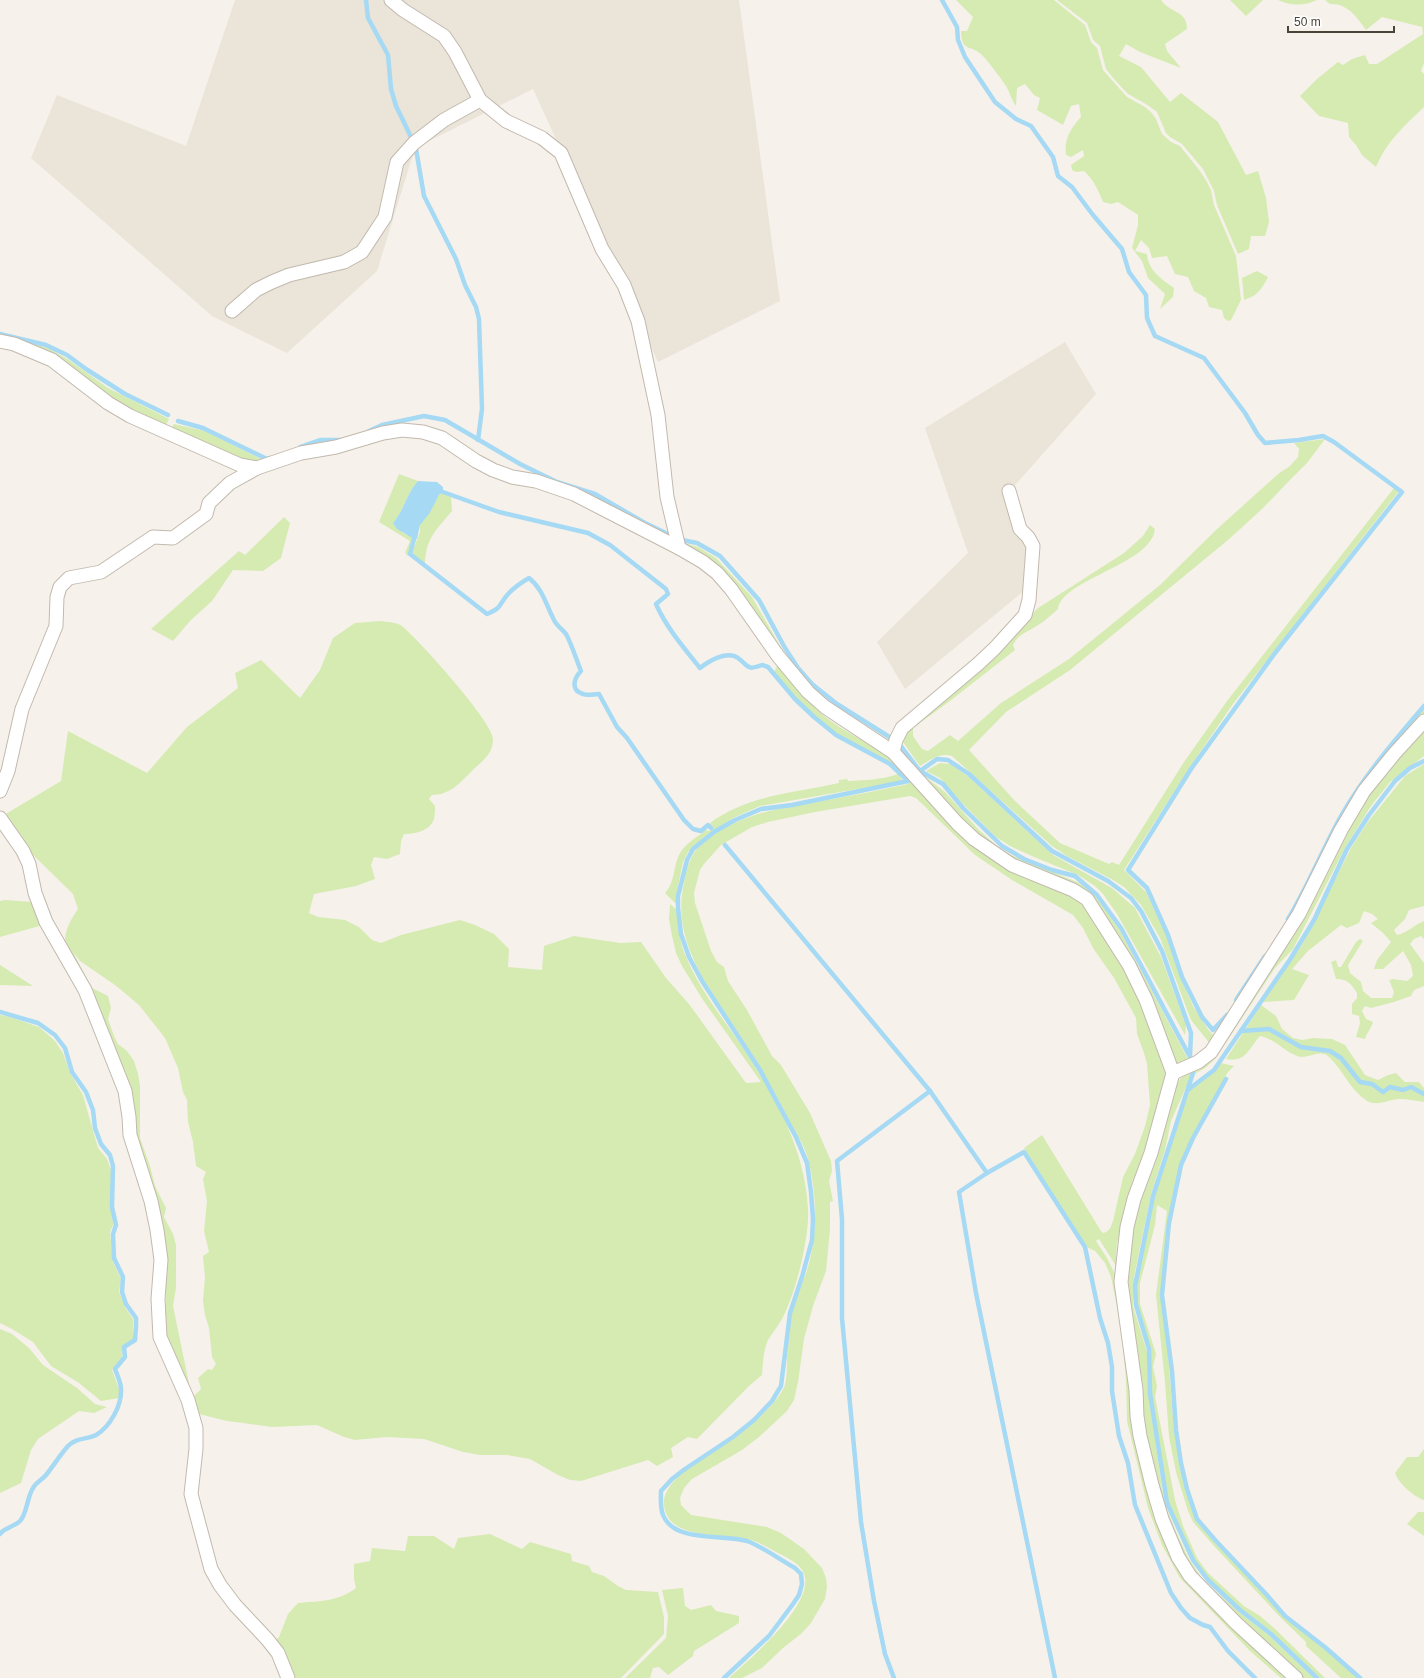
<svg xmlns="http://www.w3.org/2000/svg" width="1424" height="1678" viewBox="0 0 1424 1678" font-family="Helvetica,sans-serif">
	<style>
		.residential { fill: #eae4d9 }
		.green { fill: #d5ebb2; fill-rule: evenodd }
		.water { fill: #a6d9f4 }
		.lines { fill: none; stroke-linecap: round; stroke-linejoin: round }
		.stream { stroke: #a6d9f4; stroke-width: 4.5 }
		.street-casing { stroke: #c2b9ad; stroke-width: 15 }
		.street { stroke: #fff; stroke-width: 13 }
	</style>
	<rect width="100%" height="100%" fill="#f6f2eb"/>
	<g class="residential">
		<polygon points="235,0 739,0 780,301 658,362 533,89 415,148 377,271 287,353 212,316 31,158 57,95 186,146"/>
		<polygon points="1065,342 1096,394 1015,485 1037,580 905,689 877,642 968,553 925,428"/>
	</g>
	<g class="green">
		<path d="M 956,0 L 1054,0 L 1085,25 L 1091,42 L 1097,48 L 1103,70 L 1127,97 L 1145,107 L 1151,112 L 1156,119 L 1162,134 L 1171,142 L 1180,146 L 1200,171 L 1207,182 L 1211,190 L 1214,205 L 1236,256 L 1241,300 L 1231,320 L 1228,321 L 1224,318 L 1222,310 L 1209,307 L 1206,298 L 1194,291 L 1188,277 L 1175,274 L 1167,256 L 1152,258 L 1149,248 L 1141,240 L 1135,251 L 1147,254 C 1148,270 1161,279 1174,288 L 1173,297 L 1160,309 L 1165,294 L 1148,278 L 1142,261 L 1132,248 L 1138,225 L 1138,215 L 1118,202 L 1111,204 L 1103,202 C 1098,190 1094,180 1084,171 L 1076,172 L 1072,170 L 1071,165 L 1084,156 L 1083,150 L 1071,157 L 1066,155 C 1064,139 1070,129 1081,117 L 1079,104 L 1071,106 L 1063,125 L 1037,110 L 1040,98 L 1034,95 L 1025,84 L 1017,88 L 1016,106 C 1011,99 1010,93 1006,86 C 999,76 991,65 983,56 C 972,44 961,53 961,31 L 967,31 L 973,17 Z"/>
		<path d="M 1057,0 L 1161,0 C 1171,14 1187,10 1187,29 L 1165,44 L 1167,51 L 1181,68 L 1140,52 L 1126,44 L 1119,56 L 1141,67 L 1170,102 L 1181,93 L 1218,122 L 1246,175 L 1258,171 L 1266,198 L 1269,222 L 1265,236 L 1251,236 L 1249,249 L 1238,254 L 1217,205 L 1214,191 L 1203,169 L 1182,144 L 1170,137 L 1166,133 L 1157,112 L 1146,104 L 1128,94 L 1114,79 L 1106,69 L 1100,46 L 1093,40 L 1087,23 Z"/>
		<polygon points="1230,0 1263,0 1246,16"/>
		<path d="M 1278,0 L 1317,0 C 1304,6 1291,6 1278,0 Z"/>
		<path d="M 1325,0 L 1424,0 L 1424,63 L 1421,71 L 1424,74 L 1424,107 C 1405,125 1386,142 1376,167 L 1362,155 L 1356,145 L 1349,137 L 1348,123 L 1319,116 L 1300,96 L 1317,79 L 1338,62 L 1343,65 L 1352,59 L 1365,55 L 1369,64 L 1377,64 L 1423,34 L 1422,27 L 1382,17 L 1366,30 C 1357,17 1347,3 1330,4 Z"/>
		<path d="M 1257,271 L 1268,277 C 1262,289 1257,296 1244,300 L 1242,278 Z"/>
		<polygon points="19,340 48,348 69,360 108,388 169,419 165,427 126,409"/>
		<polygon points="174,424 205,431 265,461 254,463 241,460 170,431"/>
		<path d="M 1325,439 L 1307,463 L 1290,480 L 1262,509 L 1228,540 L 1070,670 L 1006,712 L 969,750 L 1015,801 L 1060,843 L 1109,864 L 1112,862 L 1119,865 L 1184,762 L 1227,701 L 1394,488 L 1399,491 L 1233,704 L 1190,767 L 1124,870 L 1146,892 L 1168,939 L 1181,979 L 1193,1006 L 1207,1028 L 1213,1035 L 1216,1035 L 1298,906 L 1372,772 L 1390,748 L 1424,709 L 1424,716 L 1385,760 L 1297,912 L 1211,1045 L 1191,1020 L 1160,938 L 1141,905 L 1124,887 L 1113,880 L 1067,856 L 1052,846 L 952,756 C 940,752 930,760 920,766 L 900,738 L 1038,608 L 1124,553 L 1143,536 L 1150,525 L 1155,529 C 1154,532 1154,536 1152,538 C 1138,566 1061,582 1058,609 C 1051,615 1045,621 1038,625 C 1027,633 1020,632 1013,645 L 1015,650 L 950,701 L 913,728 L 913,736 L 922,749 L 928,751 L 950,735 L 958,741 L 1001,703 L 1069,659 L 1160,585 L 1216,530 L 1278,474 L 1290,466 L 1298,457 L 1299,449 L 1294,443 Z"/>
		<path d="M 399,474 L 418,481 C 407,493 404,510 393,523 L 403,533 L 413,538 L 408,556 L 405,553 L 410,541 L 379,522 Z"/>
		<path d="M 442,493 L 451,497 L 452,511 C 437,529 425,539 425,565 L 412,553 L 420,532 L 420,525 L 439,495 Z"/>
		<polygon points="284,517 290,523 281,558 263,571 233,570 212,601 190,621 173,641 151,629 239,551 245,555"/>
		<polygon points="681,542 698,547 716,558 752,597 787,658 814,689 834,706 894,743 892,748 855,725 816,696 780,655 742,598 720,571 709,561 681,547"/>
		<path d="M 381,621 C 387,622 397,622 402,626 C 418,639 493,722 493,739 C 493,756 480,762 470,773 C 459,784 449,795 432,795 L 429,799 L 435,806 C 435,810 435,815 434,819 C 430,831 415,834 404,834 L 401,841 L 400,854 L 387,859 L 374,857 L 371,865 L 375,879 L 356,886 L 314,894 L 309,913 L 318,917 L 345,920 L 359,927 L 372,940 L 381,943 L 401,935 L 460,920 L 475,925 L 494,934 L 509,949 L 508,967 L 542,970 L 544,946 L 574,936 L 620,943 L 641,942 L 666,978 L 689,1004 L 746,1083 L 761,1082 L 703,1000 L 682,966 L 676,953 L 672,936 L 669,919 L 670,904 L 677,910 C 678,924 679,938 684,952 C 701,996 735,1032 759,1073 C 785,1115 805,1158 808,1208 C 810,1236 796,1292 783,1317 C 779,1325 773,1332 768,1340 C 763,1351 763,1364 762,1375 L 749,1386 L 697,1439 L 688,1437 L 671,1448 L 673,1457 L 657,1466 L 648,1460 L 581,1481 L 570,1480 L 558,1475 L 530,1459 L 507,1455 L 480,1455 L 463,1452 L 424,1439 L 386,1437 L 355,1440 L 344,1437 L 317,1425 L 272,1427 L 227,1421 L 199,1414 L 166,1339 L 166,1267 L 133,1128 L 65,945 C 64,931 70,921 78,909 L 73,894 L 30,852 L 4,815 L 61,781 L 68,731 L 147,773 L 187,727 L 238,688 L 235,673 L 261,660 L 300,698 L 320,670 L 333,638 L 355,623 ZM 73,952 L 80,961 L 115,985 L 139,1005 L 165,1038 L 178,1068 L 183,1092 L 187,1100 L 188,1122 L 193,1142 L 196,1166 L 206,1172 L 203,1179 L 207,1201 L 204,1231 L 209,1252 L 203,1256 L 205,1277 L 203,1301 L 205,1315 L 209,1328 L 212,1357 L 216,1364 L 212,1370 L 208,1369 L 198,1378 L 201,1389 L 192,1398 L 173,1306 L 176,1288 L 176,1245 L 173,1234 L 164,1217 L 166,1208 L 155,1186 L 150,1166 L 140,1138 L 140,1086 L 138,1074 L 134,1061 L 127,1051 L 118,1044 L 114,1036 L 108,1019 L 111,1008 L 108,996 L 92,988 Z"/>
		<path d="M 778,664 C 794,684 810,707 832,722 C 855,738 883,748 902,770 L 899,771 C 882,754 859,747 838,734 C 813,718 793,694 774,672 Z"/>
		<polygon points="1424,725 1424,756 1390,782 1371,806 1345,848 1293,949 1275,968 1215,1059 1205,1068 1191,1076 1171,1121 1165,1150 1151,1194 1134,1277 1133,1306 1147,1352 1148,1389 1162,1488 1166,1507 1178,1536 1189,1559 1204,1581 1239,1612 1269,1635 1314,1678 1303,1678 1211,1593 1187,1563 1167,1519 1156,1477 1144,1419 1137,1348 1129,1306 1127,1277 1134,1220 1174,1087 1181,1078 1204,1062 1366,794"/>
		<polygon points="899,746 919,772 945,792 979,830 997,846 1011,855 1077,882 1089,889 1096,897 1119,929 1190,1063 1178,1064 1174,1060 1099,907 1010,859 980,839 898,751"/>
		<polygon points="940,763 951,764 970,778 1053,855 1112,888 1135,908 1161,957 1186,1025 1185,1035 1117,914 1103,894 1095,886 1078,875 1034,857 1010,846 996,837 961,802 940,778 926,771"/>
		<path d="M 1424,764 L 1424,906 L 1409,910 L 1405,919 L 1394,930 L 1397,935 C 1407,933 1414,925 1424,921 L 1424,939 L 1421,936 L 1414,939 L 1410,944 L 1424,963 L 1424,986 L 1414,990 L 1411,996 L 1394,1002 L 1371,1008 L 1365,1006 L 1362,1011 L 1366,1019 L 1373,1022 C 1371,1029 1367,1032 1365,1039 L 1356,1037 L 1360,1023 L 1359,1016 L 1352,1014 L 1352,1004 L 1357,998 L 1357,993 C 1351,984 1348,979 1336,979 L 1331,962 L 1336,960 L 1338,967 L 1341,967 L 1356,942 L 1360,939 L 1363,941 L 1348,965 L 1350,973 L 1361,982 L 1363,991 L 1371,998 L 1392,998 L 1394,992 L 1389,980 L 1393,979 L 1407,981 L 1413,976 L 1411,965 L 1403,951 L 1383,969 L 1374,969 L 1377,960 L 1391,942 L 1383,933 L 1371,923 L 1378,919 L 1372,914 L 1364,911 L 1359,923 L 1347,928 L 1341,925 L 1308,951 L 1292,969 L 1309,975 L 1294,1000 L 1263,1002 L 1302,945 L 1351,848 L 1367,823 L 1405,776 Z"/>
		<path d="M 898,774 L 903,781 L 760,806 L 733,818 L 707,835 L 688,852 L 683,862 L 677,891 L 676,904 L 665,893 C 675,883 673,866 680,853 C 686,843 697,837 706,830 L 709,831 L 713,828 L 710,823 C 748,795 794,793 839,783 L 839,780 L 847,779 L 848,781 C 865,780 881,780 898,774 Z"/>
		<path d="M 913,781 L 968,840 L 983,853 L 999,864 L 1053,887 L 1085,904 L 1108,939 L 1142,1001 L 1165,1069 L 1165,1084 L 1117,1243 L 1116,1258 L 1118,1269 L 1099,1239 L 1096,1241 L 1107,1258 L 1117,1278 L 1128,1359 L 1170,1551 L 1289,1678 L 1281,1678 L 1249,1650 L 1180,1578 L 1162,1545 L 1148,1508 L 1127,1421 L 1126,1379 L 1121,1325 L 1111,1277 L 1105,1263 L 1095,1251 L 1087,1247 L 1024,1148 L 1042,1135 L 1101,1231 L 1103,1233 C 1109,1232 1111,1227 1113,1221 L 1123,1177 L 1135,1154 L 1145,1126 L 1150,1105 L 1147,1064 L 1144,1053 L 1137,1034 L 1136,1018 L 1114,978 L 1093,948 L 1083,928 L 1073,915 L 1012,880 L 975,855 L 916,798 L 910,796 L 815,812 L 768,822 L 752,827 L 721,845 L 704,864 L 700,870 L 694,893 L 695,903 L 711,951 L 717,962 L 724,967 L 728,981 L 747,1010 L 772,1056 L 781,1065 L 810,1113 L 831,1161 L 832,1171 L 829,1181 L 833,1201 L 830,1202 L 830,1229 L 826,1271 L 813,1306 L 804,1339 L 798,1382 L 794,1400 L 787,1411 L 759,1437 L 742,1450 L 692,1479 L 684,1488 L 680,1498 L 681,1505 L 691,1515 L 767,1527 L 781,1533 L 804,1549 L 822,1568 L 826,1578 L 827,1587 L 825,1599 L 811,1623 L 802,1633 L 783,1648 L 762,1668 L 742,1678 L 729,1678 C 750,1659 810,1608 805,1578 C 804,1567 793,1561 784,1556 C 773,1551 762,1543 751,1540 C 725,1533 667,1541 664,1505 C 662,1475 718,1451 739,1435 C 753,1423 778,1403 785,1385 C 787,1376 787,1366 787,1357 C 789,1342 790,1326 792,1311 C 794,1301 800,1291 803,1281 C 808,1269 812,1254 813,1241 C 817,1216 815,1188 809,1163 C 806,1148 797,1135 790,1122 C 765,1071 732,1024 702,977 C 686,946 676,918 684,883 C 686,872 689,859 696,850 C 701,844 709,838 715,834 C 749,811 788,807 827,800 C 854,795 881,790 908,784 Z"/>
		<polygon points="5,900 32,902 43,925 0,937 0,901"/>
		<polygon points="0,965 33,986 0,985"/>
		<path d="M 1261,1005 L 1276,1016 L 1282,1029 L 1293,1038 L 1302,1040 L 1313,1038 L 1332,1039 L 1345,1045 L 1365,1075 L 1378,1080 L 1388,1075 L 1396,1073 L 1405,1082 L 1419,1082 L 1424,1088 L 1424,1102 C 1416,1101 1408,1099 1400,1099 C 1389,1099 1378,1107 1367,1101 C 1350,1090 1343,1070 1329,1057 C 1320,1048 1308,1060 1297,1056 C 1283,1051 1275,1039 1260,1036 C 1249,1048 1246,1063 1226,1059 Z"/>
		<polygon points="0,1015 10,1017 39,1027 55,1041 63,1053 70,1073 83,1095 98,1148 107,1159 111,1170 113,1225 110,1232 113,1262 121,1279 119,1292 126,1309 133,1319 133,1340 123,1345 122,1358 112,1370 119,1389 119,1398 101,1401 79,1383 51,1366 33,1342 12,1329 0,1323"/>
		<polygon points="1221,1063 1234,1066 1228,1072 1192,1137 1180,1165 1169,1223 1161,1297 1166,1327 1174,1431 1180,1465 1186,1492 1196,1521 1217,1545 1267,1596 1285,1618 1327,1651 1358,1678 1341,1678 1306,1646 1306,1642 1281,1618 1215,1547 1193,1522 1188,1511 1176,1472 1169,1437 1165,1382 1156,1295 1167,1211 1157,1205 1155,1225 1140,1283 1140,1304 1156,1354 1153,1367 1157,1386 1155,1397 1175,1500 1183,1526 1197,1558 1208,1573 1244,1606 1260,1616 1274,1628 1325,1678 1320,1678 1273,1633 1241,1609 1209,1579 1194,1560 1181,1533 1168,1503 1163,1473 1152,1394 1150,1349 1137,1306 1136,1286 1154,1196 1176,1126 1190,1090 1201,1080 1214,1072"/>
		<polygon points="0,1329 12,1334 29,1348 43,1365 77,1388 95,1404 107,1407 94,1413 79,1411 38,1439 31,1450 21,1483 0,1493"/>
		<path d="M 1424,1449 L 1424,1500 C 1413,1496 1399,1484 1395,1473 L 1407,1457 L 1418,1457 Z"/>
		<polygon points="1418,1512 1424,1512 1424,1536 1407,1524"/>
		<path d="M 490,1534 L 522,1549 L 530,1542 L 571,1554 L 572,1561 L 589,1566 L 592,1572 L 604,1576 L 618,1586 L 626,1590 L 658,1592 L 664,1617 L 664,1634 L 621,1678 L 291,1678 L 273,1642 L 279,1637 L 288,1614 L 298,1603 C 320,1601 337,1602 356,1588 L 354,1579 L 354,1564 L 370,1561 L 372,1548 L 405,1551 L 408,1536 L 434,1536 L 454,1549 L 458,1538 Z"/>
		<polygon points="683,1588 685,1606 691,1610 711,1605 716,1611 739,1616 739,1623 694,1651 693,1656 668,1675 659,1667 653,1668 650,1678 625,1678 666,1638 668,1616 662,1590"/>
	</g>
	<path class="water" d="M 418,481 L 437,482 L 443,487 L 443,492 L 439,495 L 429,514 L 420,525 L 417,539 L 414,539 L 397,529 L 393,523 C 404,510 407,493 418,481 Z"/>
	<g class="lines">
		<g class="stream">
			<polyline points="366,0 368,18 388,55 391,89 396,106 412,139"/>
			<polyline points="942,0 957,27 958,40 965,57 995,102 1016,119 1031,126 1053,157 1058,176 1072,187 1093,215 1122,249 1129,272 1146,295 1147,318 1155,336 1204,358 1245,413 1258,435 1265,443 1299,440 1323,436 1334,442 1402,492 1275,653 1191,769 1128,870 1147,888 1168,935 1182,977 1202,1017 1213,1030 1227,1015"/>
			<polyline points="416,149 424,196 456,259 465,285 476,307 479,319 482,409 478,440"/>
			<polyline points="0,334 46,345 67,355 86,369 125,394 168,415"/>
			<polyline points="178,421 203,428 267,459 270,458"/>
			<polyline points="369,431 382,425 424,416 445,420 520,464 557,482 595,494 645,523 670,535"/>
			<polyline points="300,447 320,440 341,440"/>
			<path d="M 443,492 L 499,512 L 588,533 L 610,545 L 666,589 L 668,594 L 656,604 C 666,627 684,648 700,668 C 709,661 727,650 738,658 C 749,666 746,671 762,665 L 768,667 L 795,699 L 814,717 L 836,735 L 890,764 L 908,781"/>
			<path d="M 414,539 L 410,554 L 487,614 C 504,607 498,604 509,593 C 515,587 522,582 529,578 C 543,589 546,605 554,620 C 556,625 562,629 566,634 C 572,645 576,659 581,671 C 574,678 570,690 583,694 C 587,696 594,694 599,694 L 617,727 L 627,738 L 684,820 L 693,829 L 701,831 L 708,825 L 711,828"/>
			<polyline points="682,540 697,543 720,556 759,600 785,648 798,668 812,684 837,704 891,738"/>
			<polyline points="900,745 920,771 943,784 963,808 1002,846 1024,859 1052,870 1075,876 1097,895 1121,928 1190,1057"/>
			<polyline points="920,771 937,759 948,760 969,774 1052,851 1108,881 1131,898 1141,911 1162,951 1191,1033 1190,1056"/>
			<polyline points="725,845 930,1091 987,1173 959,1192 976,1293 1055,1678"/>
			<path d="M 1288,919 C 1308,886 1322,850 1341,816 C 1364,776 1394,741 1424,706"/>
			<polyline points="1236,1000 1265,956"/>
			<path d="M 0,1012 L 38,1023 L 55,1035 L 65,1048 L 72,1072 L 86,1092 L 93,1110 L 95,1128 L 101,1144 L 110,1155 L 113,1166 L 112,1207 L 116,1225 L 113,1234 L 114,1258 L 123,1277 L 122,1292 L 126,1304 L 136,1318 L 136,1327 L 135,1340 L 124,1347 L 125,1357 L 115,1369 C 117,1375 121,1382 121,1389 C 122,1405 110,1427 96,1435 C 86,1440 77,1437 68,1446 C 60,1455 54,1465 46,1475 C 42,1480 36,1482 33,1488 C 27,1497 27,1514 20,1521 C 14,1527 5,1527 0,1534"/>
			<polyline points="1241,1031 1269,1029 1301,1047 1330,1051 1341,1058 1360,1082 1372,1084 1383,1092 1390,1087 1403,1090 1411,1087 1424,1094"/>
			<polyline points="1193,1073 1153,1196 1135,1286 1136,1305 1149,1349 1150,1393 1167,1503 1193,1560 1208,1580 1240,1610 1271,1634 1317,1678"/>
			<polyline points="1226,1079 1193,1138 1181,1165 1169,1223 1162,1295 1172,1371 1176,1430 1181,1463 1187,1489 1197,1519 1216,1541 1266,1594 1285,1616 1326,1648 1360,1678"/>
			<polyline points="1189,1089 1214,1070 1291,958 1314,920 1347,849 1369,815 1395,781 1410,768 1424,761"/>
			<polyline points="987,1173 1024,1152 1085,1247 1100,1318 1108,1343 1112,1367 1112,1391 1119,1436 1128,1463 1135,1505 1171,1593 1181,1608 1190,1618 1203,1625 1210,1627 1228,1651 1255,1678"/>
			<path d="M 724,1678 L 769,1636 L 793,1604 L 799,1595 L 802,1584 L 801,1574 L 795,1568 C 781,1560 761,1546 747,1541 C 723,1534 674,1543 663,1515 C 660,1508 661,1498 661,1491 L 672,1479 L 685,1469 L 733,1437 L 754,1420 L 772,1401 L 781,1386 L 790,1313 L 802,1277 L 812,1240 L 813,1219 L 811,1192 L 807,1163 L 796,1137 L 760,1070 L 702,981 L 689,957 L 681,934 L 678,908 L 678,896 L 687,860 L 693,849 L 714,832 L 735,820 L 761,809 L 792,805 L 908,781"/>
			<polyline points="894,1678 885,1654 874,1601 861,1522 842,1318 842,1219 837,1161 930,1091"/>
		</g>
		<defs>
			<g id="street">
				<polyline points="391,0 403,10 444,36 455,52 480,100 506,121 542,138 561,153 602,249 624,285 638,321 658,415 667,497 679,548"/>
				<polyline points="232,311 256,290 272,282 289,275 344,262 362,252 385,217 397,162 414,143 444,120 480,100"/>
				<polyline points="0,341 14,344 52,360 108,403 130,416 240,465 257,468 301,453 336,447 383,433 402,430 423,432 442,438 476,461 493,470 512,477 536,481 574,494 607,511 679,548 703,562 717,573 731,589 778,656 808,692 825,707 893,752 957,823 974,839 1012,865 1073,890 1087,899 1129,965 1146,1000 1173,1073 1151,1153 1134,1199 1127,1227 1121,1282 1136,1390 1137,1416 1140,1436 1152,1485 1162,1519 1178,1557 1190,1576 1236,1623 1296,1678"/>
				<polyline points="893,752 896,740 902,728 978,664 995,648 1025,615 1029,600 1033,546 1028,537 1020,529 1009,491"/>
				<polyline points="0,791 8,771 22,709 56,626 57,597 60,587 69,578 101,572 153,537 173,538 206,514 209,503 230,483 257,468"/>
				<polyline points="0,818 23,851 29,864 35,893 46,922 85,990 125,1091 129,1117 130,1135 151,1201 157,1230 161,1260 158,1299 160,1337 188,1400 196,1428 196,1449 191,1494 211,1569 220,1585 235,1605 267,1639 278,1653 288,1678"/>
				<polyline points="1173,1073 1198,1062 1211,1052 1299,914 1341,830 1364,791 1394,754 1424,721"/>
			</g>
		</defs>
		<use href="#street" class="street-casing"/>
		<use href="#street" class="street"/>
	</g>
	<path d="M1288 26v6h106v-6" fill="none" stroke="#4b4238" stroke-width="2"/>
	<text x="1294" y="26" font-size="12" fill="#4b4238" stroke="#ffffff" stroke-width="3" paint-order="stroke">50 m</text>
</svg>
